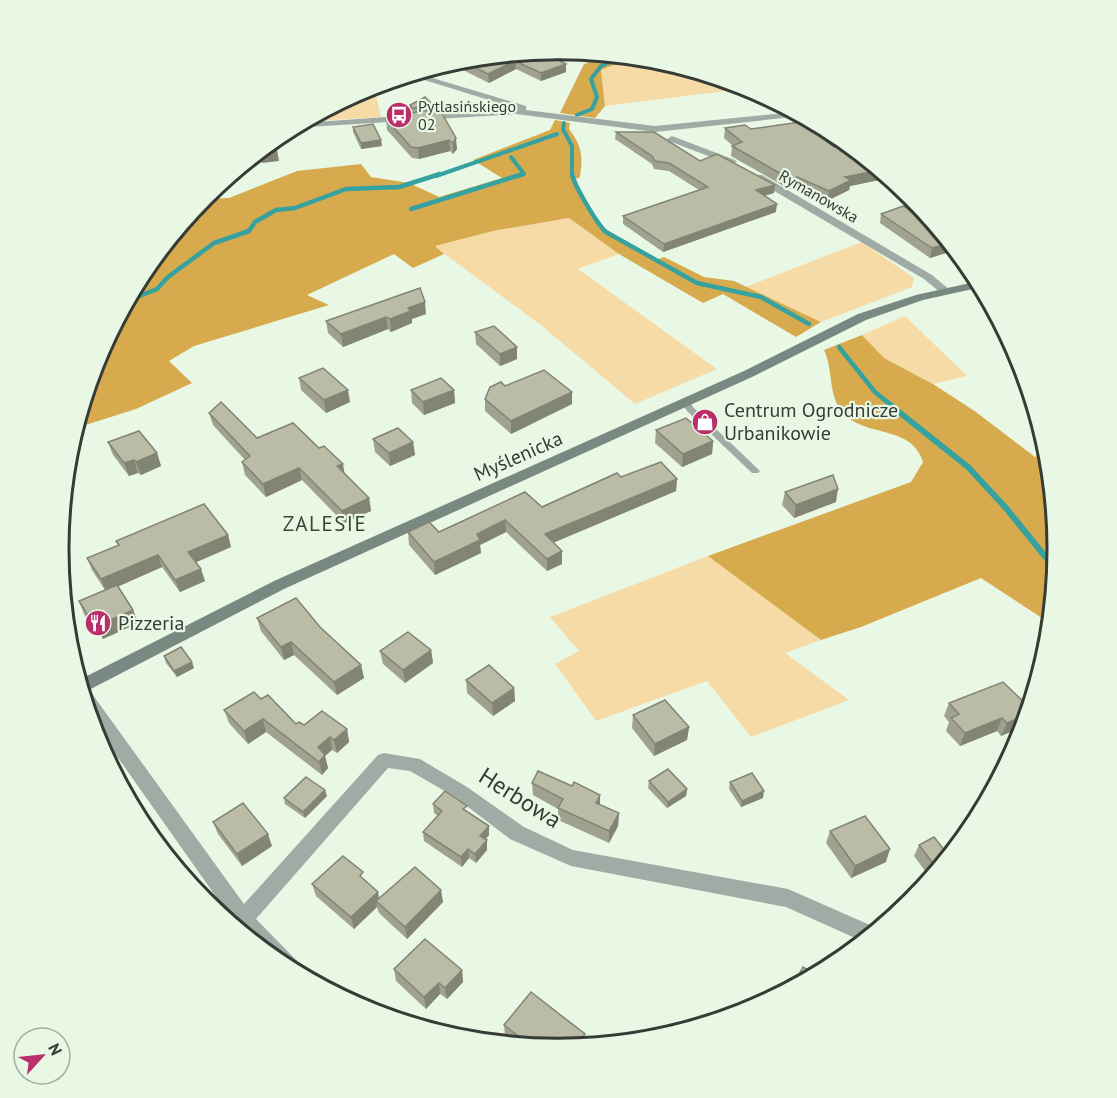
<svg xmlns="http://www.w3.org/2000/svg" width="1117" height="1098" viewBox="0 0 1117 1098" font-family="'PT Sans',sans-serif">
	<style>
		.green { fill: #f6dba7 }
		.forest { fill: #d7aa4e }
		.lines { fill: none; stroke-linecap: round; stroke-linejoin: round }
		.stream-far2 { stroke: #35a29f; stroke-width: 4 }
		.stream-far1 { stroke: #35a29f; stroke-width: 4.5 }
		.stream { stroke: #35a29f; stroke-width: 6 }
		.lane { fill: #a0aba6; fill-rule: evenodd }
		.street { fill: #a0aba6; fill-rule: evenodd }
		.secondary { fill: #798881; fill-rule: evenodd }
		.wall { fill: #a0a28f }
		.shaded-wall { fill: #828474 }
		.building { fill: #babca6; stroke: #828474; stroke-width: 1.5 }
		.labels { text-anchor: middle; stroke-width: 4.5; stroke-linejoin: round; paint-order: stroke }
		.far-poi-label { font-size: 16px; fill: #363c35; stroke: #e9f8e5; text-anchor: start }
		.far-street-label { font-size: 16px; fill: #363c35; stroke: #e9f8e5 }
		.poi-label { font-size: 20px; fill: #363c35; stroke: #e9f8e5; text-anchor: start }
		.street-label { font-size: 20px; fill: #363c35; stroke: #e9f8e5 }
		.neighbourhood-label { font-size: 21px; letter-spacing: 1.5px; fill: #394536; stroke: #e9f8e5 }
		.near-street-label { font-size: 24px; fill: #363c35; stroke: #e9f8e5 }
		.rim { fill: none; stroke: #363c35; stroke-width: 3 }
	</style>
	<rect width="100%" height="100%" fill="#e9f8e5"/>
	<g class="green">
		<polygon points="635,57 656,59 750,88 605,106 601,70"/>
		<polygon points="376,94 381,117 302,122 353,95"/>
		<polygon points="569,218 619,254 578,269 717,369 635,404 542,326 434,246 493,231"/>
		<polygon points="862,242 914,278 912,287 821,322 745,287"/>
		<polygon points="905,316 967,376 933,384 884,358 862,335"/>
		<polygon points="708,556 821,640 785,653 849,700 751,737 707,681 596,721 555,664 579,651 550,617"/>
	</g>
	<g class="forest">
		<polygon points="614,55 635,57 601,70 605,106 595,118 560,113 584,64"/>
		<path d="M 555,120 L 570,123 L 569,129 C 582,146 583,156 580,177 L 574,180 L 600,226 L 656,260 L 664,257 L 704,277 L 734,281 L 821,322 L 796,337 L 723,294 L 703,303 L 619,254 L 569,218 L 493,231 L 435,246 L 444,254 L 413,268 L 394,254 L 307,295 L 329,305 L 194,346 L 169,361 L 192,383 L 136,409 L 76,428 L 97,358 L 143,271 L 203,199 L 229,198 L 297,171 L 361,164 L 371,177 L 409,183 L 439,197 L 502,178 L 473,160 L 550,130 Z"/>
		<path d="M 862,335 L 884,358 L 933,384 L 976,412 L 1035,457 L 1048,452 L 1058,549 L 1051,624 L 981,578 L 861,627 L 821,640 L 708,556 L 911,482 L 923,462 C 912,426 870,437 846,416 C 827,399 834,371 824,350 Z"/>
	</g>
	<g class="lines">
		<g class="stream-far2">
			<polyline points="577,115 592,109 597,97 591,79 601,66 624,56"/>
			<polyline points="564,123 563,129 572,146 572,176"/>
			<polyline points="511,157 524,174 518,176"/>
			<polyline points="436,176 557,134"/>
		</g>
		<g class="stream-far1">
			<path d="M 572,174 C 574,185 597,224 606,232 L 697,283 L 761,297 L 809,324"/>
			<polyline points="411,209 523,174"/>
			<polyline points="127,301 157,289 168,277 214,243 249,231 255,222 276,210 295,208 346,189 399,187 440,174"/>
			<polyline points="839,347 875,392 891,405"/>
		</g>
		<polyline class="stream" points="889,404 968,467 1006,508 1056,570"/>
		<polygon class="lane" points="685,399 688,400 694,408 758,469 760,471 758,473 752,473 688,412 680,402"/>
		<g class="street">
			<polygon points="416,73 526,106 526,110 655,126 795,112 802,116 655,132 516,114 292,128 301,123 515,108 408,75"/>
			<polygon points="672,136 735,160 737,162 729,164 669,141 667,139"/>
			<polygon points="754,175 762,175 932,275 951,291 949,293 941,293 924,279 754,179"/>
			<polygon points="84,689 90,691 244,904 378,755 384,753 420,759 467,787 524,827 573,850 788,889 879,929 864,942 786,907 571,866 510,839 455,797 410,771 388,768 256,919 299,963 302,970 300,975 281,964 229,921 231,918 90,718 82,690"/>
		</g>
		<polygon class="secondary" points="979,281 982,287 923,300 866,320 752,377 284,589 83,693 79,680 274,581 744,371 858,314 916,295"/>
	</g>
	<g class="wall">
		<polygon points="539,51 566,72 541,81 516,69 489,83 449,63 461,59"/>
		<polygon points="410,105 434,106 434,110 457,149 453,154 450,151 419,159 412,158 387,130 386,119 412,113 410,110"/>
		<polygon points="353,127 382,146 361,149 353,132"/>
		<polygon points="725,128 751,129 834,147 849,144 889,178 850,186 849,190 827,201 795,187 789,189 731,156 732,146 733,146 724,138"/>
		<polygon points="616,132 700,161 775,185 774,193 764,196 776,212 663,252 623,224 623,216 699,190 669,171 654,169 652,164 615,139"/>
		<polygon points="923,209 952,245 951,246 949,252 930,258 880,223 881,214"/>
		<polygon points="426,314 412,319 412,323 391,332 388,329 343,347 328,333 326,321"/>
		<polygon points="475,332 517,359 500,366 476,344"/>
		<polygon points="299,378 350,402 326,413 301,390"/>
		<polygon points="505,386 572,404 511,434 485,411 485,399"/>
		<polygon points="411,390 454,390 455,403 424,415 412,403"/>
		<polygon points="209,413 257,438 344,474 369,498 371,511 344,523 302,480 266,497 245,475 242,462 245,460 213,425"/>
		<polygon points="656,430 713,441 712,454 682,467 655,443"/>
		<polygon points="373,439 413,442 415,455 390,466 375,452"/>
		<polygon points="108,442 157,453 161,466 141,475 138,473 129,476 113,455"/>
		<polygon points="621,477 677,479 676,491 553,543 562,551 562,564 547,571 506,532 480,545 481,553 435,575 409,545 408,532 439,532 542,507"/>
		<polygon points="785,492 836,502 794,518 782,505"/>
		<polygon points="228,535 231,547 196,562 205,581 180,592 162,567 118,586 133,610 138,623 103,639 100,634 97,635 84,614 79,601 105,590 92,570 87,558 118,545 116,541"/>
		<polygon points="257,618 320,627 361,665 364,678 337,695 294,655 284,660 261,631"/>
		<polygon points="431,650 433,663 405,683 383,664 380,651"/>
		<polygon points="164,656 194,668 177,677 166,663"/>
		<polygon points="466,680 514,688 515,701 493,716 467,693"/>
		<polygon points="261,699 296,724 347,729 349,742 337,753 332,750 325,756 328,768 322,775 266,732 248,744 229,723 224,710"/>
		<polygon points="949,703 1030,708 1024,726 1001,736 997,731 960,746 946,731 949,722 944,716"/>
		<polygon points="633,715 689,727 687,740 654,756 632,728"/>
		<polygon points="649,781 687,789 686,796 667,808 648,788"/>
		<polygon points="730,782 763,798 741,807 729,789"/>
		<polygon points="532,783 572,786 600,795 600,805 619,813 618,826 609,843 558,820 558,809 533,795"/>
		<polygon points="327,796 305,818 285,804 284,798"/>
		<polygon points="433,804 467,812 489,835 485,840 487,850 476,863 469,858 462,867 424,841 423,832 438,816 434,813"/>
		<polygon points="213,822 272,846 242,866 218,834"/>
		<polygon points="830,831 886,862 851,878 826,843"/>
		<polygon points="919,845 949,856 931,879 914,856"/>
		<polygon points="364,880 379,899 443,902 407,939 379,913 377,907 354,929 316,896 312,884"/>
		<polygon points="394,969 462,970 463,982 447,999 440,994 426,1009 396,981"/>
		<polygon points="504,1025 585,1045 558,1048 515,1044 505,1036"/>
	</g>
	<g class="shaded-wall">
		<polygon points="515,61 516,69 489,83 488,74"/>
		<polygon points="566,64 566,72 541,81 541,73"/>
		<polygon points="456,138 457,149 453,154 453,143"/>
		<polygon points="381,140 382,146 361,149 361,143"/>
		<polygon points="449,140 450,151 419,159 418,148"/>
		<polygon points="277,149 279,161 262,163 260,152"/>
		<polygon points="880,170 889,178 850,186 849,190 827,201 829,191 845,177"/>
		<polygon points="797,177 795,187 789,189 790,179"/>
		<polygon points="775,185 774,193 755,198 756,190"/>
		<polygon points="777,204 776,212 663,252 664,244"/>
		<polygon points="946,238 952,245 951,246 949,252 930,258 932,248"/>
		<polygon points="425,302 426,314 412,319 412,323 391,332 390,319 408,308"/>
		<polygon points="386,317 388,329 343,347 341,334"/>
		<polygon points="517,347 517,359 500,366 500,354"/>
		<polygon points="348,390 350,402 326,413 324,400"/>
		<polygon points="454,390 455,403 424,415 423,402"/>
		<polygon points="572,392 572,404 511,434 511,421"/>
		<polygon points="713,441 712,454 682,467 683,454"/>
		<polygon points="413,442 415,455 390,466 389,453"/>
		<polygon points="157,453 161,466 141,475 136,462"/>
		<polygon points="134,460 138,473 129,476 124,463"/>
		<polygon points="343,464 345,476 337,466"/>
		<polygon points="299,468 302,480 266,497 263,484"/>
		<polygon points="677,479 676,491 545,546 545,534"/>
		<polygon points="838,489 836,502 794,518 796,505"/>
		<polygon points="369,498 371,511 344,523 342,511"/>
		<polygon points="505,520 506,532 480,545 481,553 435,575 434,562 477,534"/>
		<polygon points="228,535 231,547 192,564 188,552"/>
		<polygon points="562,551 562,564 547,571 547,559"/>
		<polygon points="158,555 162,567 106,592 101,579"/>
		<polygon points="201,569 205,581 180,592 175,580"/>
		<polygon points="133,610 138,623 103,639 97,626"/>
		<polygon points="94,621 100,634 97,635 92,622"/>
		<polygon points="291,642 294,655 284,660 281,647"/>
		<polygon points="431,650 433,663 405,683 403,670"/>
		<polygon points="192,662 194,668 177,677 174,671"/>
		<polygon points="361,665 364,678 337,695 334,682"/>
		<polygon points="514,688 515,701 493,716 492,703"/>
		<polygon points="1028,714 1024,726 1001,736 1007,723"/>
		<polygon points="1002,718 997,731 960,746 965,733"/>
		<polygon points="263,719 266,732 248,744 244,731"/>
		<polygon points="689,727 687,740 654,756 655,744"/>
		<polygon points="347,729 349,742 337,753 334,740"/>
		<polygon points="330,737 332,750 325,756 328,768 322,775 319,762 318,747"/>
		<polygon points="687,789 686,796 667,808 668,802"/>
		<polygon points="325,790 327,796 305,818 303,812"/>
		<polygon points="764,791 763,798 741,807 742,801"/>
		<polygon points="600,795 600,808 596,803"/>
		<polygon points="619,813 618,826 609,843 609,831"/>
		<polygon points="489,826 489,835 480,845 480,836"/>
		<polygon points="268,834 272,846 242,866 237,854"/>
		<polygon points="487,840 487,850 476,863 475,854"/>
		<polygon points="468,849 469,858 462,867 461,857"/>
		<polygon points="890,849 886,862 851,878 855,866"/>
		<polygon points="441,890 443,902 407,939 405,927"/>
		<polygon points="378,892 380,904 376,901 377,907 354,929 351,917"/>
		<polygon points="462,970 463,982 447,999 445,988"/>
		<polygon points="439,983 440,994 426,1009 424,997"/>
		<polygon points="585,1034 584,1046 575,1047"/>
	</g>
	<g class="building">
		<polygon points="539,51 566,64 541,73 515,61 488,74 459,60"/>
		<polygon points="425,97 434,106 412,108 410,105"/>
		<polygon points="440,110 456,138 453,143 449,140 418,148 411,147 386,119 421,111"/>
		<polygon points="800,122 834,147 849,144 880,170 845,177 851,180 829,191 797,177 790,179 732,146 742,142 725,128 745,125 751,129"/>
		<polygon points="373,124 381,140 361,143 353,127"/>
		<polygon points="616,132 654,132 700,161 717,154 775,185 756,190 777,204 664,244 623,216 708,187 669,163 655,161 652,156"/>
		<polygon points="274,140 277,149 260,152 260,151"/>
		<polygon points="903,206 912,211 923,209 951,243 932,248 881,214"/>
		<polygon points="420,288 425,302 408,308 411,311 390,319 386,317 341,334 326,321"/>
		<polygon points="494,326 517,347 500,354 475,332"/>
		<polygon points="323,368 348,390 324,400 299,378"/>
		<polygon points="544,370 572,392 511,421 485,399 490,387 501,382 505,386"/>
		<polygon points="441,378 454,390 423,402 411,390"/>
		<polygon points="221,402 257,438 293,423 319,448 324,446 343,464 337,466 369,498 342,511 299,468 263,484 242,462 250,456 209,413"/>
		<polygon points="686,418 713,441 683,454 656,430"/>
		<polygon points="398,428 413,442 389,453 373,439"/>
		<polygon points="139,431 157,453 136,462 134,460 124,463 108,442"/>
		<polygon points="661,462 677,479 545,534 562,551 547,559 505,520 477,534 480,540 434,562 408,532 429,522 439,532 525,492 542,507 617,473 621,477"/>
		<polygon points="833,475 838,489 796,505 785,492"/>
		<polygon points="204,504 228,535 188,552 201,569 175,580 158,555 101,579 87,558 119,545 116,541"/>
		<polygon points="117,585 133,610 97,626 94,621 92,622 79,601"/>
		<polygon points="296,598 320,627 361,665 334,682 291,642 281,647 257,618"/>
		<polygon points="408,632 431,650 403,670 380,651"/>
		<polygon points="181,647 192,662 174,671 164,656"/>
		<polygon points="489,665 514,688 492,703 466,680"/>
		<polygon points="1003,682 1030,708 1028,714 1007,723 1002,718 965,733 951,718 959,714 949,703"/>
		<polygon points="254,692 261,699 268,695 296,724 299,722 304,725 322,711 347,729 334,740 330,737 318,747 325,755 319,762 263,719 244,731 224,710"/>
		<polygon points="665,700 689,727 655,744 633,715"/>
		<polygon points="668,769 687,789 668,802 649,781"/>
		<polygon points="538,771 572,786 574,782 600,795 596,803 619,813 609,831 558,808 563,799 532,783"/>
		<polygon points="752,773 764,791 742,801 730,782"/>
		<polygon points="306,777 325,790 303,812 284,798"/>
		<polygon points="445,791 467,806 463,809 489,826 480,836 487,840 475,854 468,849 461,857 423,832 442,811 433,804"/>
		<polygon points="243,803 268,834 237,854 213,822"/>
		<polygon points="865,816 890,849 855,866 830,831"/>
		<polygon points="934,837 949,856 938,870 919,845"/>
		<polygon points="343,856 363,872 360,876 378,892 351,917 312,884"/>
		<polygon points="415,867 441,890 405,927 376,901"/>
		<polygon points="425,939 462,970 445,988 439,983 424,997 394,969"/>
		<polygon points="803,967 816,975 791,989"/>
		<polygon points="531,992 585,1034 575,1047 558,1048 531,1046 504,1025"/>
	</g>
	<defs>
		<symbol id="bus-disc" viewBox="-11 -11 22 22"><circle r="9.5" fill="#ba2f69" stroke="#e9f8e5"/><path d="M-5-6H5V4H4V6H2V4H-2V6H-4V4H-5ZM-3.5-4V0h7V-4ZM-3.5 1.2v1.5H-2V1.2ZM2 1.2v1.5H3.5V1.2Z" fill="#fff"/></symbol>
		<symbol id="shop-disc" viewBox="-11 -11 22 22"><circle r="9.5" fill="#ba2f69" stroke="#e9f8e5"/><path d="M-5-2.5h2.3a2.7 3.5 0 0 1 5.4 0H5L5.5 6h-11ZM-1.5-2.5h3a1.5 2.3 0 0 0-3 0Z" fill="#fff"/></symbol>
		<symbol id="restaurant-disc" viewBox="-11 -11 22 22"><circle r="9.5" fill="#ba2f69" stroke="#e9f8e5"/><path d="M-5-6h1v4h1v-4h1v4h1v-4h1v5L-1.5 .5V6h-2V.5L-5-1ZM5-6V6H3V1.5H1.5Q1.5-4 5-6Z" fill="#fff"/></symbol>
	</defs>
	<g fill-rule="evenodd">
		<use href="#bus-disc" x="384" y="100" width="30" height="30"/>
		<use href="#shop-disc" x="690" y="407" width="30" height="30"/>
		<use href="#restaurant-disc" x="83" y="608" width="30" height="30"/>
	</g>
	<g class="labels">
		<g class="far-poi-label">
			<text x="418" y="112">Pytlasińskiego<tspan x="418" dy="18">02</tspan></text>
		</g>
		<g class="far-street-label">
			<text transform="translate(819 196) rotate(30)" y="6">Rymanowska</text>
		</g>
		<g class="poi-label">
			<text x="724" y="417">Centrum Ogrodnicze<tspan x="724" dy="23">Urbanikowie</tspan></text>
			<text x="118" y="630">Pizzeria</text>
		</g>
		<g class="street-label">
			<text transform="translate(518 456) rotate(-24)" y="7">Myślenicka</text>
		</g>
		<g class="neighbourhood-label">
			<text x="325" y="531">ZALESIE</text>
		</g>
		<g class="near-street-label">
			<text transform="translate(520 798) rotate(32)" y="8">Herbowa</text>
		</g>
	</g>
	<path d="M0 0H1117V1098H0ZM69 549a489 489 0 1 1 978 0a489 489 0 1 1-978 0Z" fill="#e9f8e5" fill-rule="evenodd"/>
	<path class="rim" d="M69 549a489 489 0 1 1 978 0a489 489 0 1 1-978 0Z"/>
	<g transform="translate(42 1056) rotate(63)"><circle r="28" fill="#e9f8e5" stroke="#a1ad9f" stroke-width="1.5"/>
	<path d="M0-4.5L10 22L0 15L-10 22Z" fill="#ba2f69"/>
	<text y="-9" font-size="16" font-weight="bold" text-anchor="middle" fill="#363c35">N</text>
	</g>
</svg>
